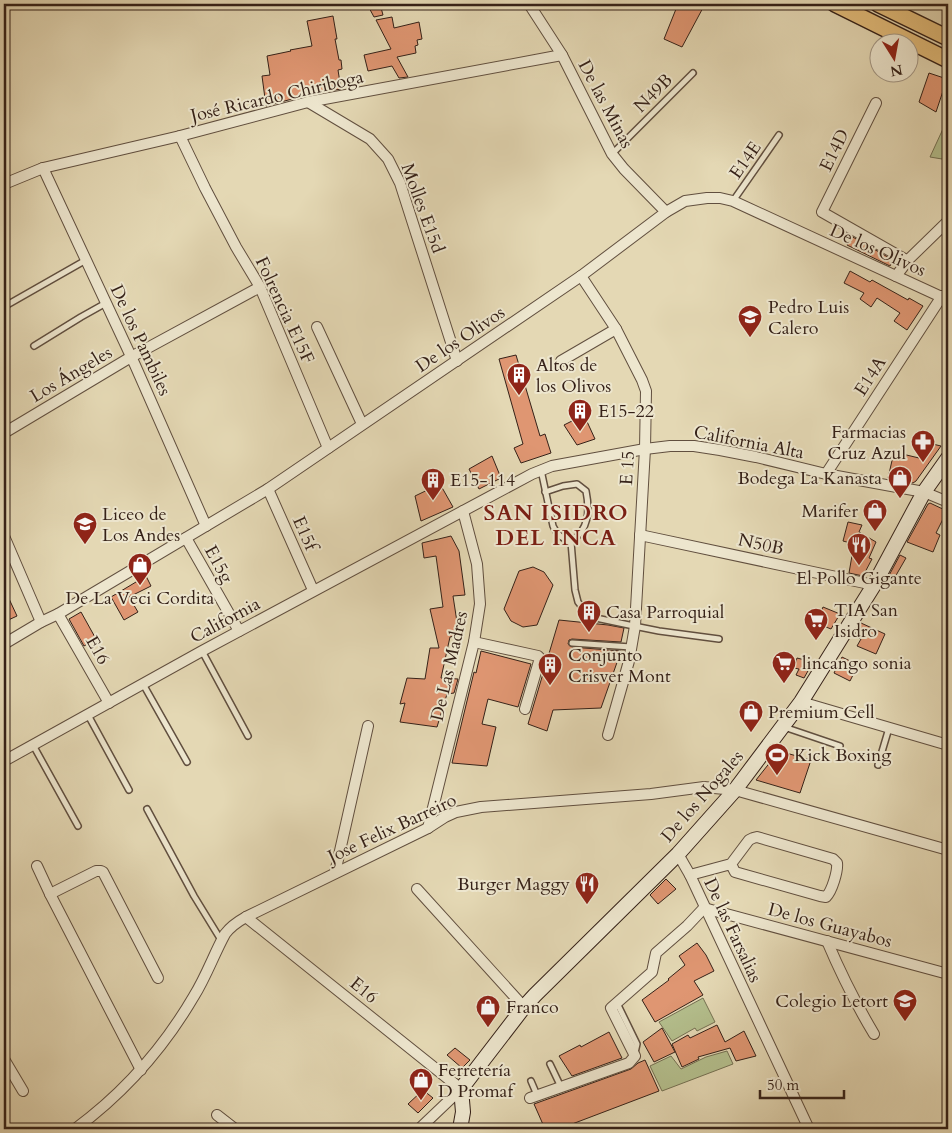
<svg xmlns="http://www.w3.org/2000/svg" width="952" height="1133" viewBox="0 0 952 1133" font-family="Cardo,serif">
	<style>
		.green { fill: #b4bf8d; stroke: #747052 }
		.building { fill: #df9672; stroke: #352118 }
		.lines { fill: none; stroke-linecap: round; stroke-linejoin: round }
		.lane-casing { stroke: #614f3f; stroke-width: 8 }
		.street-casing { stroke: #614f3f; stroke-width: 12 }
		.secondary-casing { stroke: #352118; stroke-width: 16 }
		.primary-casing { stroke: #352118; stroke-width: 18 }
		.lane { stroke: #ede6ce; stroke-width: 5 }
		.street { stroke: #ede6ce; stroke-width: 10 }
		.secondary { stroke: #ede6ce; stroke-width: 14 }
		.primary { stroke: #e2bc7a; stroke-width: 15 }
		.labels { text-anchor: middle; stroke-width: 4; stroke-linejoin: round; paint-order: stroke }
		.street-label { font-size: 18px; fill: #352118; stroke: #ede6ce }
		.poi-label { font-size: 18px; fill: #352118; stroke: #ede6ce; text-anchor: start }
		.district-label { font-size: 22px; font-weight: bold; letter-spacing: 1px; fill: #7a1f14; stroke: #ede6ce }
	</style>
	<rect width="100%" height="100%" fill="#e4d8b4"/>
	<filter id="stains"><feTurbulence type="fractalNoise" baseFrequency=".004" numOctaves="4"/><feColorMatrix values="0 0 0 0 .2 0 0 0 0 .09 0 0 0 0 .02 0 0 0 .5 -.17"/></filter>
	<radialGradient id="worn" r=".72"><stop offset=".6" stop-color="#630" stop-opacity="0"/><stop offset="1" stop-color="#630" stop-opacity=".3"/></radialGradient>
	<g class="green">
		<polygon points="948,118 948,160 930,157"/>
		<polygon points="703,998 715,1022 697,1031 695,1028 672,1041 659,1022"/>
		<polygon points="727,1051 733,1064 662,1091 650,1066 671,1056 681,1069 706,1057"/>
	</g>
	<g class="building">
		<polygon points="367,4 380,4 383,15 374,17"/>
		<polygon points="678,4 705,4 682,47 664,39"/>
		<polygon points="333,16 337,39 335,39 339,60 341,60 342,69 338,70 341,89 307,95 266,106 262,76 270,75 267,56 291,51 290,50 312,46 307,21"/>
		<polygon points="392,17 394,28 419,22 422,39 417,40 418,45 415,46 416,53 397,57 408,77 399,78 392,66 368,71 364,55 391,49 376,20"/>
		<polygon points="929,73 947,79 936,112 919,102"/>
		<polygon points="851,236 893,260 890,266 847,245"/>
		<polygon points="850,271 870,282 872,280 908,300 909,298 923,306 907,330 894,321 900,313 877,298 871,307 860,299 864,293 844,283"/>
		<polygon points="516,355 540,436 545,434 551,453 521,463 514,448 523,444 499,359"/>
		<polygon points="584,415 595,439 577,445 564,425"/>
		<polygon points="924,442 941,446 916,481 913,483 888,478 894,452 919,458"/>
		<polygon points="492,456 501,478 479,489 469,469"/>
		<polygon points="440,484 453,507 421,521 415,496"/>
		<polygon points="930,503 947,511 936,533 940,535 933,552 907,542 928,504"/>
		<polygon points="848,522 862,525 859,532 876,542 869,558 872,559 863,576 849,573 854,544 843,541"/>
		<polygon points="451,536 459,551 465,595 453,596 459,635 450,637 441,678 458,679 454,693 447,694 437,727 400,722 405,703 400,704 407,678 425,679 430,648 439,648 430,609 443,607 436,556 424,558 422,543"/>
		<polygon points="900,555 906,558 891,584 886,581"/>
		<polygon points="533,567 544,572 553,585 537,625 523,627 511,621 504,609 519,571"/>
		<polygon points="146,576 151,586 129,597 138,612 124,620 111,597"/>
		<polygon points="4,588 17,616 4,622"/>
		<polygon points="823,607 840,614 831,629 816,623"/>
		<polygon points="81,612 96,639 84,646 69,619"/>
		<polygon points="559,620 608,625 624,628 621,642 572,639 569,640 568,644 572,647 621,651 601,708 553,710 547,731 528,724"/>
		<polygon points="861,623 885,634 876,654 857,646 861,639 854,636"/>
		<polygon points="481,651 531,664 518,707 488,699 482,724 496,727 487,766 452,763 474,672 476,673"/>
		<polygon points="842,657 858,665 850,681 834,673"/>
		<polygon points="797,658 813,662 804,678 796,675 799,669 794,668"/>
		<polygon points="779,751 811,760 800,793 756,780"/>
		<polygon points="666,879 676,889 658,904 650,895"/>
		<polygon points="697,943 706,955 714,971 694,981 703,995 655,1022 642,1000 669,980 668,979 685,965 679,956"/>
		<polygon points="717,1025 725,1042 744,1031 756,1056 736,1061 730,1048 698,1057 699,1059 682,1067 672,1044 688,1035 690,1038"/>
		<polygon points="662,1028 675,1052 654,1062 643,1042"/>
		<polygon points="609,1032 622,1058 572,1076 559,1056 580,1045 581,1047"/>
		<polygon points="455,1048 470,1060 462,1068 447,1055"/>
		<polygon points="645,1060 659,1091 559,1129 545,1129 534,1104 631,1069 638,1063"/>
		<polygon points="423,1090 433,1098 418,1113 408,1104"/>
	</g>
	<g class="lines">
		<defs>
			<g id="lane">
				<polyline points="612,154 693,73"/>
				<polyline points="733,201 779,135"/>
				<polyline points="7,305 86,260"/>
				<polyline points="34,346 81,317 106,303"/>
				<path d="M 541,470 L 553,526 C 557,535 562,538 571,542 L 575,590 L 578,602 L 586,612 L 596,618 L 629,625 L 659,631 L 719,639"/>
				<path d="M 545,492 L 563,486 L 577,484 L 586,491 C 590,511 589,529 571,542"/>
				<polyline points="572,643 631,647"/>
				<polyline points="202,651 248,736"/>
				<polyline points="143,684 187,762"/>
				<polyline points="88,715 129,790"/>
				<polyline points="784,727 840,746"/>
				<polyline points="33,745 78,826"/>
				<polyline points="878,765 889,728"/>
				<polyline points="147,809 194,896 221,940"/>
				<polyline points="617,1003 637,1044 635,1053"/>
				<polyline points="550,1064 561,1087"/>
				<polyline points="531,1081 537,1095"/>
			</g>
			<g id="street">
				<polyline points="529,4 562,55 612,154 624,169 666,212"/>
				<polyline points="308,102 370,139 388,159 400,183 457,361"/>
				<polyline points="876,103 822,212 908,261"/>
				<polyline points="180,136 205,188 236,247 260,287 328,448"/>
				<polyline points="43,168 135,365 206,526"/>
				<polyline points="4,184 43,168 180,136 308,102 562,55"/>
				<polyline points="581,276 616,329 642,380 646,391 645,449 635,626 629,661 608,735"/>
				<polyline points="896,276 909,259 948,221"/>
				<polyline points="317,327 362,424"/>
				<polyline points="561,361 616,329"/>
				<polyline points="4,433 131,357 260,287"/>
				<polyline points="826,474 942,296"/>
				<polyline points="268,489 313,590"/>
				<polyline points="640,535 874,585"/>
				<polyline points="4,536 41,622"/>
				<polyline points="186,538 239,631"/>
				<polyline points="58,614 109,703"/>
				<polyline points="474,642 538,656 540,658 525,709"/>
				<polyline points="4,644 41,622 58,614 268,489 581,276 666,212 685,201 707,198 720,198 733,201 948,300"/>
				<polyline points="801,702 948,745"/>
				<polyline points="4,761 202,651 532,474 552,466 645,449 670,446 694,446 720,450 756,457 826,474 924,492 948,502"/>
				<polyline points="428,828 474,642 480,604 477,564 463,511"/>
				<polyline points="678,854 690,875 809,1129"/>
				<polyline points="37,866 50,894 141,1070"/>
				<polyline points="335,873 368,726"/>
				<path d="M 690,875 L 731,864 L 749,840 L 753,838 L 757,837 L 833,859 L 837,863 C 838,871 832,891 826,897 L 820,896 L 735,872 L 731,864"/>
				<polyline points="417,889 524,1007"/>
				<polyline points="50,894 96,871 101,871 103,872 158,978"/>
				<polyline points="246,917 461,1089 419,1129"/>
				<path d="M 827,941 C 841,974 856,1004 874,1034"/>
				<polyline points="4,1059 23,1091"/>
				<polyline points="530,1098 629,1063 635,1056 611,1008 652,972 656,953 687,926 704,908 948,974"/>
				<polyline points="217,1115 235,1129"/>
				<path d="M 75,1129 C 124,1093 163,1049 194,996 C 206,977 214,954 225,934 C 231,926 237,922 246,917 L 428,828 L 445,817 L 456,812 L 481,807 L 651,794 L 704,787 L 735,790 L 948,850"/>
			</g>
			<polyline id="secondary" points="460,1129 463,1112 461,1089 524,1007 535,995 678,854 735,790 801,702 874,585 924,492 948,458"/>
			<g id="primary">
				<polyline points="835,4 948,60"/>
				<polyline points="878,4 948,38"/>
			</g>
		</defs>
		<use href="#lane" class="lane-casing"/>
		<use href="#street" class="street-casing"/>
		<use href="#secondary" class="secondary-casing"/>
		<use href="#primary" class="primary-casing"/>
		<use href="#lane" class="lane"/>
		<use href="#street" class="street"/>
		<use href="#secondary" class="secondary"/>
		<use href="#primary" class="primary"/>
	</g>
	<defs>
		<symbol id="school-pin" viewBox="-11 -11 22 30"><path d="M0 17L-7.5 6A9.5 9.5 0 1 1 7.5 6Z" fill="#8f2418" stroke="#ede6ce"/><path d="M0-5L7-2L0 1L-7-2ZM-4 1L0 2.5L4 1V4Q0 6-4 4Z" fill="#fff"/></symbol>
		<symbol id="building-pin" viewBox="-11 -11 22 30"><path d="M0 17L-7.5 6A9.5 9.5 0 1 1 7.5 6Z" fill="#8f2418" stroke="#ede6ce"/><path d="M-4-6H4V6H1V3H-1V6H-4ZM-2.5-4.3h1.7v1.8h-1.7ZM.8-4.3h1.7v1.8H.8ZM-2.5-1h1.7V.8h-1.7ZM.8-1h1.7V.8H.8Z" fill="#fff"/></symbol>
		<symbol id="pharmacy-pin" viewBox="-11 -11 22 30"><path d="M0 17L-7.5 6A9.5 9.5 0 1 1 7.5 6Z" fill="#8f2418" stroke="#ede6ce"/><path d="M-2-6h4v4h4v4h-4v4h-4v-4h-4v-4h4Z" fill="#fff"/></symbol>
		<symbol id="shop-pin" viewBox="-11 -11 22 30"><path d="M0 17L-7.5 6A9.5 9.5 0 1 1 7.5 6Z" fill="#8f2418" stroke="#ede6ce"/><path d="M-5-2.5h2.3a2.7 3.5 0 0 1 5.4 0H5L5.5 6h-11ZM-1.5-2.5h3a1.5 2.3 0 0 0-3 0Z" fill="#fff"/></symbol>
		<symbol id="restaurant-pin" viewBox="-11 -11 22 30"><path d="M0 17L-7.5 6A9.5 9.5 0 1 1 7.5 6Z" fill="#8f2418" stroke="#ede6ce"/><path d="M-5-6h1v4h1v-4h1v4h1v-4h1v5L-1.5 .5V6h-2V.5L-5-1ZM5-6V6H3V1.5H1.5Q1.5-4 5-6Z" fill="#fff"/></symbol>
		<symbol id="supermarket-pin" viewBox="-11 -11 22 30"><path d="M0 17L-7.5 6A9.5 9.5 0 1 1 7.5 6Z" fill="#8f2418" stroke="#ede6ce"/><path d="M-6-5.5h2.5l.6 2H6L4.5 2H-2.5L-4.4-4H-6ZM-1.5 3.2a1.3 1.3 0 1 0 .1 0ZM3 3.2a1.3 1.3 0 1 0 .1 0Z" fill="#fff"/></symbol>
		<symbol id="stadium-pin" viewBox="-11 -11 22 30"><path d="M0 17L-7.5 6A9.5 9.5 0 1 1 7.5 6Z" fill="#8f2418" stroke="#ede6ce"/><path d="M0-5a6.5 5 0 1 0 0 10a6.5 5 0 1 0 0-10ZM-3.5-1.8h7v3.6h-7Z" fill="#fff"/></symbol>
	</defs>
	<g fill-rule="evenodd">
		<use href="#school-pin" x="736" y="303" width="28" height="38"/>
		<use href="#building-pin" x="505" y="361" width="28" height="38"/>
		<use href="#building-pin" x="566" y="397" width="28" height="38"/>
		<use href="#pharmacy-pin" x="909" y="428" width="28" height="38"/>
		<use href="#shop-pin" x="886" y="464" width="28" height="38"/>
		<use href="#building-pin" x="419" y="466" width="28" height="38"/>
		<use href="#shop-pin" x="861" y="497" width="28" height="38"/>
		<use href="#school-pin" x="71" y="510" width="28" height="38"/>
		<use href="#restaurant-pin" x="845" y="531" width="28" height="38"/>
		<use href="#shop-pin" x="126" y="551" width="28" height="38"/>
		<use href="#building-pin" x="575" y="598" width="28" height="38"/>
		<use href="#supermarket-pin" x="802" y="606" width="28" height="38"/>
		<use href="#supermarket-pin" x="770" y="649" width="28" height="38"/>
		<use href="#building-pin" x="536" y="651" width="28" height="38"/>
		<use href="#shop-pin" x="737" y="698" width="28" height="38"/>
		<use href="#stadium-pin" x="763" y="741" width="28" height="38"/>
		<use href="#restaurant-pin" x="573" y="870" width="28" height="38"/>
		<use href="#school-pin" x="891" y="987" width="28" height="38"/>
		<use href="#shop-pin" x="474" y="993" width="28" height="38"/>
		<use href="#shop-pin" x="407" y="1066" width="28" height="38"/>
	</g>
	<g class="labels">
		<g class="street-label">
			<text transform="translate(653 93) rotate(-45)" y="6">N49B</text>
			<text transform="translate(277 96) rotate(-13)" y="6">José Ricardo Chiriboga</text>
			<text transform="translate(606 104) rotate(62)" y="6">De las Minas</text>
			<text transform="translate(834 150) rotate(-64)" y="6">E14D</text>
			<text transform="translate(745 160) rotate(-55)" y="6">E14E</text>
			<text transform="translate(423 208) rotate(70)" y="6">Molles E15d</text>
			<text transform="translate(878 250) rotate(24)" y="6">De los Olivos</text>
			<text transform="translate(285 310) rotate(65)" y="6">Folrencia E15F</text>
			<text transform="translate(460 339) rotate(-34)" y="6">De los Olivos</text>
			<text transform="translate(141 340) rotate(65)" y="6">De los Pambiles</text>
			<text transform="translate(71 374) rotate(-31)" y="6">Los Ángeles</text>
			<text transform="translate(870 376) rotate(-57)" y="6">E14A</text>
			<text transform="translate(749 442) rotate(11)" y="6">California Alta</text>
			<text transform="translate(627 468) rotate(-87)" y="6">E 15</text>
			<text transform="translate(305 533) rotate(66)" y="6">E15f</text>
			<text transform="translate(761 544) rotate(12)" y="6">N50B</text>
			<text transform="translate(219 564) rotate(61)" y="6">E15g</text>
			<text transform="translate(225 620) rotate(-28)" y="6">California</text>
			<text transform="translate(98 650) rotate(60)" y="6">E16</text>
			<text transform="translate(449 666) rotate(-77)" y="6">De Las Madres</text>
			<text transform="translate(702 796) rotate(-49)" y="6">De los Nogales</text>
			<text transform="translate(392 828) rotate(-25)" y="6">Jose Felix Barreiro</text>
			<text transform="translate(830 925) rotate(15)" y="6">De los Guayabos</text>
			<text transform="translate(733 930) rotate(65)" y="6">De las Farsalias</text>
			<text transform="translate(364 990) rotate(39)" y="6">E16</text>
		</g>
		<g class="poi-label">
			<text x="768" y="313">Pedro Luis<tspan x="768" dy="21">Calero</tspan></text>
			<text x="536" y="371">Altos de<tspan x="536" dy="21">los Olivos</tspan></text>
			<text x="598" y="417">E15-22</text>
			<text x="906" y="438" text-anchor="end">Farmacias<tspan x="906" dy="21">Cruz Azul</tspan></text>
			<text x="882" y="484" text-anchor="end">Bodega La Kanasta</text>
			<text x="450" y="486">E15-114</text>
			<text x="858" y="517" text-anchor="end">Marifer</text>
			<text x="102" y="520">Liceo de<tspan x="102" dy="21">Los Andes</tspan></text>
			<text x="859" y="584" text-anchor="middle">El Pollo Gigante</text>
			<text x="140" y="604" text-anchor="middle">De La Veci Cordita</text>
			<text x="834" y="616">TIA San<tspan x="834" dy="21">Isidro</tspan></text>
			<text x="606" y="618">Casa Parroquial</text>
			<text x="568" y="661">Conjunto<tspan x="568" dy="21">Crisver Mont</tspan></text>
			<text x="802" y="669">lincango sonia</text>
			<text x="768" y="718">Premium Cell</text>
			<text x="794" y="761">Kick Boxing</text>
			<text x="570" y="890" text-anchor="end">Burger Maggy</text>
			<text x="888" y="1007" text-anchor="end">Colegio Letort</text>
			<text x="506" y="1013">Franco</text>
			<text x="438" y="1076">Ferretería<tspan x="438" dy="21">D Promaf</tspan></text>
		</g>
		<g class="district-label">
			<text x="556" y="520">SAN ISIDRO<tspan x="556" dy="25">DEL INCA</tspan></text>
		</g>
	</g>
	<rect width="952" height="1133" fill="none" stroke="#e4d8b4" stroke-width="20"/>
	<rect x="5" y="5" width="942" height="1123" fill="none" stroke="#352118" stroke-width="2.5"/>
	<rect x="10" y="10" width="932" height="1113" fill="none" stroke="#352118"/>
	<g transform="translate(894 58) rotate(169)"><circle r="24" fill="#ede6ce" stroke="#a39785"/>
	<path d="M0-4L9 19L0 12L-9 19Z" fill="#8f2418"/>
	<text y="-8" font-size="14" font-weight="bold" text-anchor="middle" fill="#352118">N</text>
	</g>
	<path d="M760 1090v8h84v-8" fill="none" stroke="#352118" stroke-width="2.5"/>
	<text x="767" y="1090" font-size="15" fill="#352118" stroke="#ede6ce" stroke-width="4" paint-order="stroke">50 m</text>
	<rect width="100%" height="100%" filter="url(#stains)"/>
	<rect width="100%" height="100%" fill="url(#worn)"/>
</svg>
